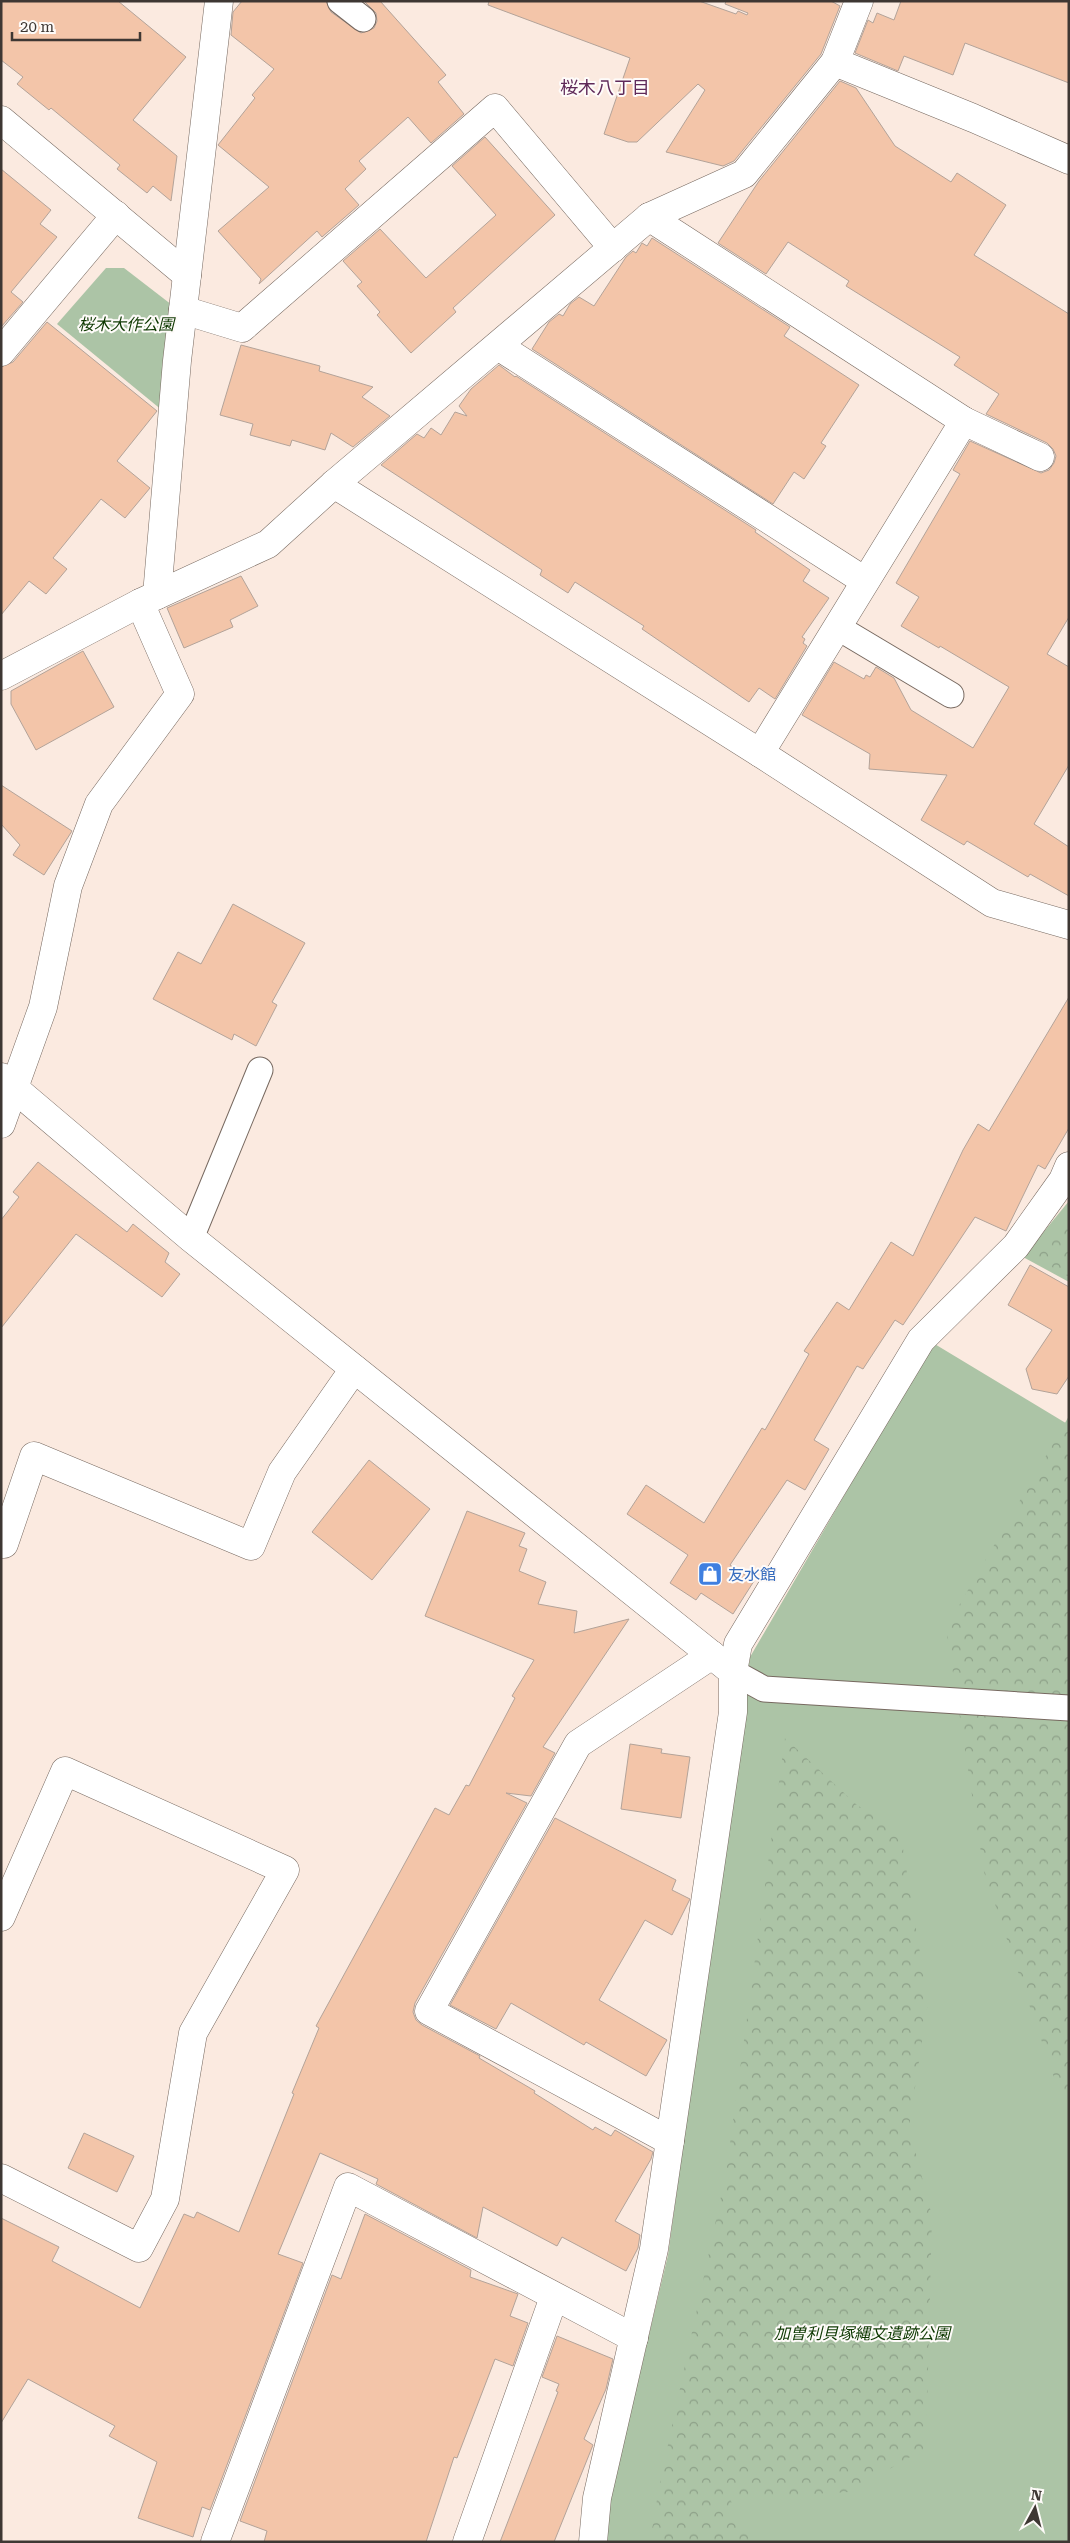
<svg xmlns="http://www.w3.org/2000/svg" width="1070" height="2543" viewBox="0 0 1070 2543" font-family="'Roboto Serif','Noto Sans JP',serif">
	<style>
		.green { fill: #acc4a6 }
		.forest { fill: url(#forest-crowns) }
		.building { fill: #f3c5a9; stroke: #b3a399 }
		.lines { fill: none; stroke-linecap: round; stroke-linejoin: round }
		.service-casing { stroke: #776960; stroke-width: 27 }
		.minor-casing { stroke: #776960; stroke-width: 29 }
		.tertiary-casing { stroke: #776960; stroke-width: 29 }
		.service { stroke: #fff; stroke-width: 25 }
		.minor { stroke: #fff; stroke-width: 28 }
		.tertiary { stroke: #fff; stroke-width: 28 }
		.labels { text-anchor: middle; stroke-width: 4; stroke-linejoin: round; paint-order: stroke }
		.park-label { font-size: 16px; font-style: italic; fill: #0d3800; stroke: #fefbf9 }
		.shop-label { font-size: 16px; fill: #366cbe; stroke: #fefbf9; text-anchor: start }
		.neighbourhood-label { font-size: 18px; fill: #5f2a59; stroke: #fefbf9 }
	</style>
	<defs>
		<pattern id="forest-crowns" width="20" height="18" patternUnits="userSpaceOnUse" patternTransform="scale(1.25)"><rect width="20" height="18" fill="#acc4a6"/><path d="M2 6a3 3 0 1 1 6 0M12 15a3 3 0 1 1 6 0" fill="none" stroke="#8da088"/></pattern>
	</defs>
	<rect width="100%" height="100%" fill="#fbeae0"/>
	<g class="green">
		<polygon points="106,268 124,268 172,305 163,411 57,324"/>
		<polygon points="1069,1201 1069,1282 1023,1257"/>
		<polygon points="933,1343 1069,1425 1069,2542 603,2542 605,2519 668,2255 750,1657"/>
	</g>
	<g class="forest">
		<polygon points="1069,1214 1069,1277 1033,1256"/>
		<polygon points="1069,1416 1069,2100 1060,2095 984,1872 946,1628"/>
		<polygon points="785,1738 858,1806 899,1824 928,2002 909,2127 932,2216 926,2448 849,2492 730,2499 751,2542 650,2542 659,2487 726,2173"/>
	</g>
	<g class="building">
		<polygon points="1,1 118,1 186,57 133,120 177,156 171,201 153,186 147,193 117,169 120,165 51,108 49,110 17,84 23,77 1,60"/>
		<polygon points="242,1 326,1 331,12 361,33 374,28 377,21 376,13 364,1 380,1 446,75 438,82 464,114 431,143 408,117 359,161 366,169 345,189 359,205 322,237 317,231 259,284 261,279 218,231 269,187 218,145 255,98 252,95 274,69 231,35 233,12"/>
		<polygon points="489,1 699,1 736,14 738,11 747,15 748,13 725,4 726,1 831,1 840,6 821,54 734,161 723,166 666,152 705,90 698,84 637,142 628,142 604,134 630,58 488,5"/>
		<polygon points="901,1 1069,1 1069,83 965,43 953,75 904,56 898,71 855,53 868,20 873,23 877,13 894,20"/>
		<polygon points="840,81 856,88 895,146 951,182 957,173 1006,205 974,255 1069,314 1069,617 1047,654 1069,667 1069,765 1034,824 1069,847 1069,896 1030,874 1028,877 967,841 964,845 921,820 947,775 869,769 870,754 802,715 834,662 864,679 866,675 870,677 876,667 894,678 911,710 973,748 1009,687 940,646 939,648 901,626 919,597 896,583 960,474 953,470 970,441 1041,473 1049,470 1054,463 1056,456 1053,449 1047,443 986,414 999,394 954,365 960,357 846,286 849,281 788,242 766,274 718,243 759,181"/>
		<polygon points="485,137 555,215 453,308 456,312 411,353 377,315 380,312 357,286 362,282 343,261 380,229 426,278 496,215 452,166"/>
		<polygon points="1,169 51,210 40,224 57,237 11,292 23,302 1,327"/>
		<polygon points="652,238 790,327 784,336 859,385 821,443 826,446 804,479 794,472 773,504 532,349 549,322 559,314 563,316 570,304 579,297 594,306 626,257 633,251 636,253 642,243 647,246"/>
		<polygon points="47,322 157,411 117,461 150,488 125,518 101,499 53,558 67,569 46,594 29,581 1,615 1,367 13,362"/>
		<polygon points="241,345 320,366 319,371 373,387 362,397 390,416 353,447 331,433 325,450 292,440 290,446 250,435 253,424 220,415"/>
		<polygon points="499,365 515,377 516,376 756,530 755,532 810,570 803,581 829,598 802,637 805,639 803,643 807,646 775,699 759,688 749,702 642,629 644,626 575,582 568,593 540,575 542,570 381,465 417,434 424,438 431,428 441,435 455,412 467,416 459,406 471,389"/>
		<polygon points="241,576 258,606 230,620 233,627 184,648 167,608"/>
		<polygon points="83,651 114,707 36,750 11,704 11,691"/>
		<polygon points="1,785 72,831 44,875 13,855 20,845 1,824"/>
		<polygon points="233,904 305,943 272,1002 277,1005 256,1046 234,1034 232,1040 153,999 178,952 201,964"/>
		<polygon points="1069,997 1069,1128 1045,1169 1038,1165 1006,1231 975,1217 903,1325 895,1320 863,1369 857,1366 814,1440 829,1449 805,1490 787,1480 730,1565 754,1581 733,1614 701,1593 696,1600 670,1583 688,1555 627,1514 646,1485 704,1523 762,1428 765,1430 809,1354 804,1351 837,1302 849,1310 891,1242 913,1256 963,1150 978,1124 989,1131"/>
		<polygon points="38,1162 127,1232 133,1224 169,1253 165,1262 180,1274 162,1297 76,1234 1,1328 1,1220 19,1197 13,1192"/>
		<polygon points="1030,1265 1069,1287 1069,1376 1057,1394 1032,1389 1026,1369 1052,1330 1008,1305"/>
		<polygon points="369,1460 430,1509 372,1580 312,1532"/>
		<polygon points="467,1511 525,1533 519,1546 527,1549 519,1571 546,1582 538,1604 577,1611 574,1633 629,1619 543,1747 555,1753 531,1796 506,1793 527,1803 415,2003 413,2012 416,2020 422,2025 480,2056 479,2058 535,2091 534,2093 593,2130 595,2127 611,2136 615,2130 653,2152 651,2159 615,2221 640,2235 638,2248 626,2271 562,2237 557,2246 483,2207 477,2238 376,2184 378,2179 320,2153 278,2254 303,2263 210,2510 202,2507 193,2537 138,2518 157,2462 109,2436 115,2426 28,2379 1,2423 1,2218 59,2247 52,2261 140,2308 184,2214 194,2218 197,2212 239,2232 294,2094 292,2093 319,2028 316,2026 435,1808 449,1815 466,1785 469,1786 515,1698 512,1696 534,1660 425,1616"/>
		<polygon points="630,1744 662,1749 661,1753 690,1757 681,1818 621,1809"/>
		<polygon points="555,1818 676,1880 672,1890 690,1899 672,1935 645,1920 599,2000 667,2040 646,2076 586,2042 584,2045 511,2003 496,2029 450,2005"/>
		<polygon points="84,2133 134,2156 117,2192 68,2168"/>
		<polygon points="365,2214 471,2270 470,2277 518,2294 510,2316 528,2323 513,2366 495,2359 457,2458 454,2457 426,2542 264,2542 267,2531 240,2521 332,2275 341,2279"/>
		<polygon points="557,2336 613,2359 606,2389 584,2439 593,2445 554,2542 500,2542 558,2392 556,2391 559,2384 542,2377"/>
	</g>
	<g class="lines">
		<defs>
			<g id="service">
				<polyline points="340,1 363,19"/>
				<polyline points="837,627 951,695"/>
				<polyline points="191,1238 260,1070"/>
				<polyline points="733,1672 764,1689 1069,1708"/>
			</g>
			<g id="minor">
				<polyline points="835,62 973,118 1069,160"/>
				<polyline points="1,120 187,275"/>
				<polyline points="649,217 964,421 760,753"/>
				<polyline points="183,310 242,328 495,108 613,248"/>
				<polyline points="498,346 865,581"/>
				<polyline points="1,352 116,215"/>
				<polyline points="964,421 1040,457"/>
				<polyline points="334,484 760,753 992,903 1069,925"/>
				<polyline points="157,595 177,361 219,1"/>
				<polyline points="1,676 140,603 268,544 334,484 649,217 744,174 835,62 859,1"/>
				<polyline points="1,1124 43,1007 68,886 99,804 180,694 140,603"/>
				<polyline points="1,1543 4,1544 34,1456 251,1546 282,1472 354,1369"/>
				<polyline points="1,1917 65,1771 285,1870 193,2033 165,2199 139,2248 1,2178"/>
				<polyline points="670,2141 429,2011 578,1744 712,1655"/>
				<polyline points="215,2542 348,2187 634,2338"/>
				<polyline points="467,2542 554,2297"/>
				<polyline points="593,2542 597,2498 654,2249 733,1712 733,1672 738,1644 921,1340 1016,1246 1063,1180 1069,1166"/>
			</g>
			<polyline id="tertiary" points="1,1077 191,1238 733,1672"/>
		</defs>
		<use href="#service" class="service-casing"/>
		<use href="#minor" class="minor-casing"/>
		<use href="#tertiary" class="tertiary-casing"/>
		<use href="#service" class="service"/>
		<use href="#minor" class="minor"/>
		<use href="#tertiary" class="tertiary"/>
	</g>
	<defs>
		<symbol id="shop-square" viewBox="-11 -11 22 22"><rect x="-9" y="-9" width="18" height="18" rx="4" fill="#3f7fe0" stroke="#fefbf9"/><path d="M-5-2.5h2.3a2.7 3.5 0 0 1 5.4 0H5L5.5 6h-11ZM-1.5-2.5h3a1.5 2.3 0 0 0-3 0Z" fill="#fff"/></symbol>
	</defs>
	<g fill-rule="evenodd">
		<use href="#shop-square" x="696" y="1560" width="28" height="28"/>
	</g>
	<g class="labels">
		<g class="park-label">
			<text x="126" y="330">桜木大作公園</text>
			<text x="862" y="2339">加曽利貝塚縄文遺跡公園</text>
		</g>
		<g class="shop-label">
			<text x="728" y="1580">友水館</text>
		</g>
		<g class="neighbourhood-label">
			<text x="605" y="94">桜木八丁目</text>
		</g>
	</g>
	<rect width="1070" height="2543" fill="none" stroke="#3e3733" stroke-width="5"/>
	<g transform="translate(1035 2508) rotate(7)" stroke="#fefbf9" stroke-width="4" paint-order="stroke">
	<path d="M0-4L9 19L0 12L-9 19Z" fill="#3e3733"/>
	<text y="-8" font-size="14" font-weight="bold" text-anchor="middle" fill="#3e3733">N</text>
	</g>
	<path d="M12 32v8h128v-8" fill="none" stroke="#3e3733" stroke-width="2.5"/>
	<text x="20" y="32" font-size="15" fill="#3e3733" stroke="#fefbf9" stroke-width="4" paint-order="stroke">20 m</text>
</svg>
